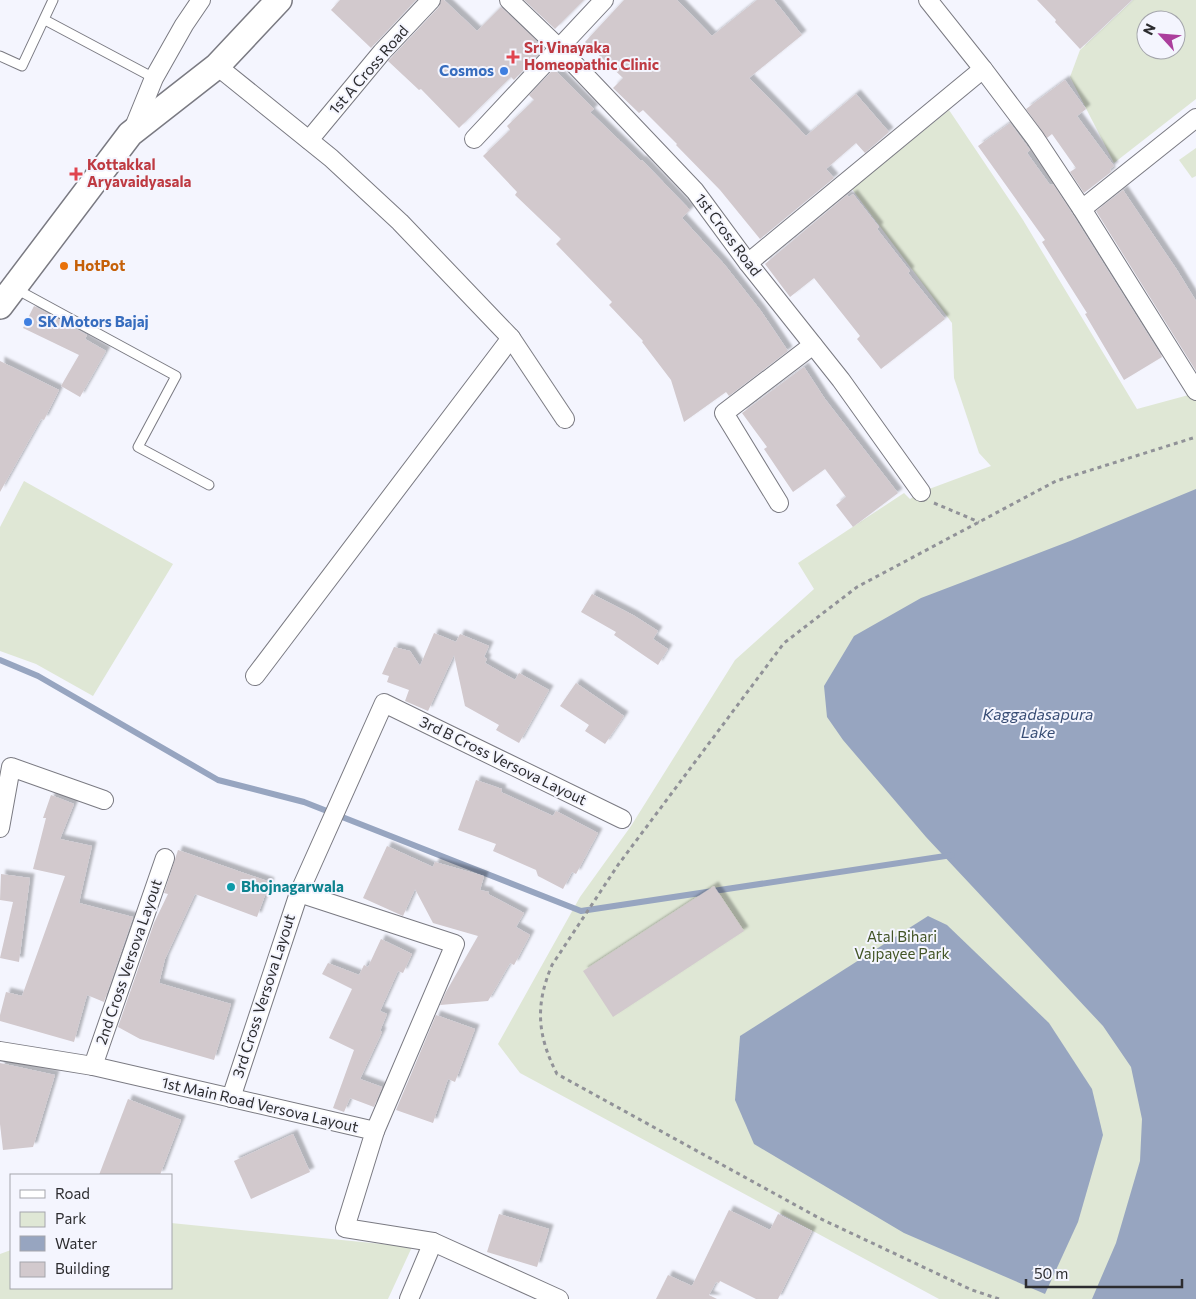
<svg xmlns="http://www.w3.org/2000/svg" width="1196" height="1299" viewBox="0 0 1196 1299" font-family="Commissioner,sans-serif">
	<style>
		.green { fill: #dfe7d5; fill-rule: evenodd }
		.water { fill: #97a5c0 }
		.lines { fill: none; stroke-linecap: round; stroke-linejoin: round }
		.stream { stroke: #97a5c0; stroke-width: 6 }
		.building { fill: #d2c9cd; filter: url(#shadow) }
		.service-casing { stroke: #7a7a82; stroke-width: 11 }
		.minor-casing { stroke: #7a7a82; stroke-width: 20 }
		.secondary-casing { stroke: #7a7a82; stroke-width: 28 }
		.path { stroke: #919298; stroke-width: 3; stroke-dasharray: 4 4; stroke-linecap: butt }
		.service { stroke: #fff; stroke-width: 9 }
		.minor { stroke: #fff; stroke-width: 18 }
		.secondary { stroke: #fff; stroke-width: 25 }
		.health-dot { fill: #e0444e; stroke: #f4f5fe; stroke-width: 2 }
		.shop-dot { fill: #3f7fe0; stroke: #f4f5fe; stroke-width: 2 }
		.food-dot { fill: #e8710a; stroke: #f4f5fe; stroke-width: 2 }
		.culture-dot { fill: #0f9aa8; stroke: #f4f5fe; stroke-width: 2 }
		.labels { text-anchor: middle; stroke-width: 4; stroke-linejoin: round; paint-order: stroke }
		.health-label { font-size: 15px; font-weight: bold; fill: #be3a42; stroke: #f4f5fe; text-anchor: start }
		.street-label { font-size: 15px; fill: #2c2c2f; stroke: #f4f5fe }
		.shop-label { font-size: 15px; font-weight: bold; fill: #366cbe; stroke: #f4f5fe; text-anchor: end }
		.food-label { font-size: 15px; font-weight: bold; fill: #c56008; stroke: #f4f5fe; text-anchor: start }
		.culture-label { font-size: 15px; font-weight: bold; fill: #0d838f; stroke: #f4f5fe; text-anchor: start }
		.park-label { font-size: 15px; fill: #435527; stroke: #f4f5fe }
		.water-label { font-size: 16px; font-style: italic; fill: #384d75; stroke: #f4f5fe }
	</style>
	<defs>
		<filter id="shadow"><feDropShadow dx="4.5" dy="-4.5" stdDeviation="1" flood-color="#0004"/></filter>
	</defs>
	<rect width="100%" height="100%" fill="#f4f5fe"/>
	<g class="green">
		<path d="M 1133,0 L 1196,0 L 1196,99 L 1114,163 L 1070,77 L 1080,50 ZM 1146,20 L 1176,20 L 1176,50 L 1146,50 Z"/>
		<polygon points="949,110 1023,220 1137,409 1196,393 1196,1299 939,1299 520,1073 498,1044 580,897 631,826 735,660 814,589 798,563 904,493 910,499 921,492 991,466 979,453 954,378 952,323 852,189"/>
		<polygon points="1196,148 1196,176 1192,178 1179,160"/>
		<polygon points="24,481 173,564 93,696 36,664 0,651 0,527"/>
		<polygon points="171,1223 412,1247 388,1299 0,1299 0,1254 11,1250 11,1288 171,1288"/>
	</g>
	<g class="water">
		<polygon points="1196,489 1196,1299 1092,1299 1116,1243 1140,1161 1142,1119 1131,1067 1103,1026 926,837 843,740 827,717 824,686 854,636 921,598 1070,541"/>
		<polygon points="928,916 947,925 1049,1023 1092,1089 1103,1135 1078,1222 1045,1294 904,1233 754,1144 735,1100 740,1036"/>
	</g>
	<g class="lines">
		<polyline class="stream" points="0,660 38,676 218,780 304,802 581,911 952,855"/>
	</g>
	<g class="building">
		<polygon points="340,0 416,0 371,48 331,10"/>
		<polygon points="441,0 444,0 477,31 501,7 540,44 535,49 539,54 514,80 511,77 459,128 421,89 419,90 388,61 439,7"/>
		<polygon points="524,0 584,0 555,29"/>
		<polygon points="624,0 677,0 712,36 757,0 774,0 802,35 749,78 806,136 856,94 889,132 865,153 856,143 826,169 834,178 760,239 720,190 676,145 677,144 643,110 639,113 613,88 623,78 585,42"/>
		<polygon points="1037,0 1132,0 1080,49 1055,22 1056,20"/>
		<polygon points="554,69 594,109 590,112 641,161 642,160 690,210 682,218 724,264 761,311 788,351 729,396 726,392 684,422 671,380 642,342 643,341 609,305 612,302 556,244 561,239 515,195 517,192 483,156 510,130 507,126 534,100 529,95"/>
		<polygon points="1065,80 1086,109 1077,116 1114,166 1110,169 1111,172 1084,193 1070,172 1076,168 1052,134 1047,138 1026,109"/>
		<polygon points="1010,123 1030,150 1027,153 1050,185 1053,184 1073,215 1162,357 1124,380 1085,314 1087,313 1042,242 1045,240 978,146"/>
		<polygon points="1123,190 1177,270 1196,301 1196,371 1096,211"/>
		<polygon points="853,194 879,227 877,229 910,271 908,273 945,319 881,369 857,339 860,336 814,278 790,297 765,264 847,195 849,197"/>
		<polygon points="34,306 87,335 85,339 106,351 80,397 61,386 79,355 23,328"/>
		<polygon points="0,361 59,390 44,420 41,419 0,492"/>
		<polygon points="804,367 825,399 898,493 853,527 836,505 846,497 825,469 793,492 764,449 767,447 742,413"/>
		<polygon points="592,594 633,615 658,631 653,639 668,649 658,665 614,635 616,632 581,612"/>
		<polygon points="434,633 456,642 460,634 489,646 484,657 487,659 485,663 515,680 519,673 549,690 519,743 496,730 499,725 465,706 454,655 428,711 405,701 409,690 387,682 389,676 382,674 394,647 410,651 420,666"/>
		<polygon points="576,683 624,716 605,744 585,731 589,725 560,706"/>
		<polygon points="476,780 502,789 501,792 553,816 556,811 598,833 576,874 572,872 563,889 538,876 536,870 493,851 496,844 458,830"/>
		<polygon points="51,795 74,804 60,839 92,846 79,903 133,917 104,1002 87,995 74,1042 0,1021 0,1015 6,992 22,996 65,876 33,869 46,818 43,818"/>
		<polygon points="387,846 433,867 435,862 484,876 480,890 489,892 488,894 524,913 516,927 530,935 514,965 510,963 488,1001 440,1005 446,992 478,936 433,923 415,889 403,916 363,898"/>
		<polygon points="178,850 270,882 257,917 195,894 165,959 159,983 231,1004 214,1060 140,1039 118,1027 154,923 168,894 164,893"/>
		<polygon points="1,874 30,878 19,962 0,958 13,902 0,900"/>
		<polygon points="714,886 744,931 613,1017 583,971"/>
		<polygon points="381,939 412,954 403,973 398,971 380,1011 387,1014 380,1031 382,1032 360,1079 382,1087 374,1107 350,1098 344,1112 333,1108 354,1050 329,1038 352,989 322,974 328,963 359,975 364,965 368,967"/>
		<polygon points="436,1015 475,1029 455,1082 448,1079 433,1123 396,1110"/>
		<polygon points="0,1063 55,1075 33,1147 3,1150 0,1124"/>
		<polygon points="128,1099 181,1120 160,1175 99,1175"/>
		<polygon points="293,1134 310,1172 251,1199 234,1161"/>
		<polygon points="729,1210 770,1230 778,1214 812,1231 778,1299 756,1299 720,1281 719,1283 716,1282 709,1295 717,1299 656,1299 668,1275 692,1286"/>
		<polygon points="499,1214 549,1229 537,1267 487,1252"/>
	</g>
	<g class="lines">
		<defs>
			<g id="service">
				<polyline points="45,20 154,78"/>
				<polyline points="0,56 22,66 53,0"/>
				<polyline points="16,289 176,376 138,447 209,485"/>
			</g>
			<g id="minor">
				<polyline points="509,0 559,48 695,191 748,263 841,380 921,492"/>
				<polyline points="928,0 983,69 1035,138 1082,209 1196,391"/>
				<polyline points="217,66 331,158 400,222 511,338 255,676"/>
				<polyline points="132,132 154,78 184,25 201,0"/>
				<polyline points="474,139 604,0"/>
				<polyline points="309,140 382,52 431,0"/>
				<polyline points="1082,209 1196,118"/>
				<polyline points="748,263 983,69"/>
				<polyline points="511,338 565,419"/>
				<polyline points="779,503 724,413 813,345"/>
				<polyline points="0,828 11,767 104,800"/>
				<polyline points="299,893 455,944 375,1131"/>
				<polyline points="0,1051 93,1066 375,1131 345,1228 433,1242 559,1299"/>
				<polyline points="93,1066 165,858"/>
				<polyline points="231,1098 299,893 384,703 622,819"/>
				<polyline points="409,1299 433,1242"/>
			</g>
			<polyline id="secondary" points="0,306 130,134 217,66 279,0"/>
		</defs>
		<use href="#service" class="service-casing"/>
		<use href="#minor" class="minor-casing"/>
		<use href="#secondary" class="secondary-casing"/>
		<g class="path">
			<polyline points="934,503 979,522"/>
			<path d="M 999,1299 L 972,1290 L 819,1218 L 557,1074 C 537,1035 535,1005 552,965 L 618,865 L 784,643 L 857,587 L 1056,481 L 1196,437"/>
		</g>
		<use href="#service" class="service"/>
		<use href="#minor" class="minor"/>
		<use href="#secondary" class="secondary"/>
	</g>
	<g class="health-dot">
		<path d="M510.5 49.5h5v5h5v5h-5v5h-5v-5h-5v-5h5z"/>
		<path d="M73.5 166.5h5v5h5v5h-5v5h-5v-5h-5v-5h5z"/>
	</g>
	<g class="shop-dot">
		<circle cx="504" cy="71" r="5"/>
		<circle cx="28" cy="322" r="5"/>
	</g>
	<circle class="food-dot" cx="64" cy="266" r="5"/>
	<circle class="culture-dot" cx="231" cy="887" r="5"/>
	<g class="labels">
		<g class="health-label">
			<text x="524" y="53">Sri Vinayaka<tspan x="524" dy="17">Homeopathic Clinic</tspan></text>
			<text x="87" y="170">Kottakkal<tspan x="87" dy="17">Aryavaidyasala</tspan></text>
		</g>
		<g class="street-label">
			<text transform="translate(369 70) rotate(-49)" y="5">1st A Cross Road</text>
			<text transform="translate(728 235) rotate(53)" y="5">1st Cross Road</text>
			<text transform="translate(503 761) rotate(26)" y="5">3rd B Cross Versova Layout</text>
			<text transform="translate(129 962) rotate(-71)" y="5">2nd Cross Versova Layout</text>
			<text transform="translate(264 996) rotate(-72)" y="5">3rd Cross Versova Layout</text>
			<text transform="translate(260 1105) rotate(13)" y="5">1st Main Road Versova Layout</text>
		</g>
		<g class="shop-label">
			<text x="494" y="76">Cosmos</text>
			<text x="38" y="327" text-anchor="start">SK Motors Bajaj</text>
		</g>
		<g class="food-label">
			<text x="74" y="271">HotPot</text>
		</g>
		<g class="culture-label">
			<text x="241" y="892">Bhojnagarwala</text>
		</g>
		<g class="park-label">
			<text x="902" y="942">Atal Bihari<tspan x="902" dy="17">Vajpayee Park</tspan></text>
		</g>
		<g class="water-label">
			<text x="1038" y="720">Kaggadasapura<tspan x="1038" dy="18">Lake</tspan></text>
		</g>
	</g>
	<rect x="10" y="1174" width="162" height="115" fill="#f4f5fe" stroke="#a4a5ab"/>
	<rect x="20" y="1190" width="25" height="8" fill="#ffffff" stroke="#a4a5ab"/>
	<text x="55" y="1199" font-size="15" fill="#2c2c2f">Road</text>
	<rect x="20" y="1212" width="25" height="15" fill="#dfe7d5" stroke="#a4a5ab"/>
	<text x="55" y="1224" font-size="15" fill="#2c2c2f">Park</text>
	<rect x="20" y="1236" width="25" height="15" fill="#97a5c0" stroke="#a4a5ab"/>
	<text x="55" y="1249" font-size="15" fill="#2c2c2f">Water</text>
	<rect x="20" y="1262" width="25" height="15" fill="#d2c9cd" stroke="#a4a5ab"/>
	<text x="55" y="1274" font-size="15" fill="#2c2c2f">Building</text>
	<g transform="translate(1161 35) rotate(296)"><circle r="24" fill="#f4f5fe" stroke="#a4a5ab"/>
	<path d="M0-4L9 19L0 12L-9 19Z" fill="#ab3e9c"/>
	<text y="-8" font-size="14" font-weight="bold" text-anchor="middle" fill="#2c2c2f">N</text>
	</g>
	<path d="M1026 1279v8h156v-8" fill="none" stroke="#2c2c2f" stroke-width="2.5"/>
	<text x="1034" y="1279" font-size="15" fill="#2c2c2f" stroke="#f4f5fe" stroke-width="4" paint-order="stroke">50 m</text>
</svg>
